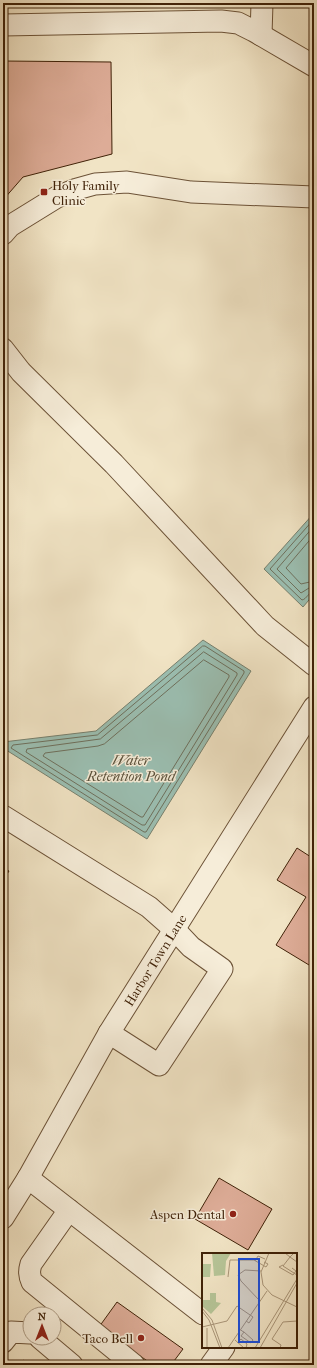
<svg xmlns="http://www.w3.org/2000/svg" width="317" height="1368" viewBox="0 0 317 1368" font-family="'IM FELL French Canon',serif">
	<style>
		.water { fill: #9bbfb2; stroke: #77806e }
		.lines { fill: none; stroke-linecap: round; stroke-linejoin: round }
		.shore { stroke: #6e705d; stroke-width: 1 }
		.building { fill: #ddac97; stroke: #402208 }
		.minor-casing { stroke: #6c5237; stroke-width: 23 }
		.minor { stroke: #f6edd9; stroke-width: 21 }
		.poi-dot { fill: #8f2418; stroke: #f6edd9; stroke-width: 1.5 }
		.labels { text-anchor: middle; stroke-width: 3; stroke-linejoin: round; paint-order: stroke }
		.poi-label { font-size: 13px; fill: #402208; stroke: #f6edd9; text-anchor: end }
		.street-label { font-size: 13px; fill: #402208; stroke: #f6edd9 }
		.water-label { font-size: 14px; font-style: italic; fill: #5b513b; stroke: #f6edd9 }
		.inset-road { fill: none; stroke: #aa9679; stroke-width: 1 }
		.view { fill: #1d4ed8; fill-opacity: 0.15; stroke: #1d4ed8; stroke-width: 2 }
		.inset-edge { fill: none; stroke: #402208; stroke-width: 2 }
	</style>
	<rect width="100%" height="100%" fill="#f1e4c5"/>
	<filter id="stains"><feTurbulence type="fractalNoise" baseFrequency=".005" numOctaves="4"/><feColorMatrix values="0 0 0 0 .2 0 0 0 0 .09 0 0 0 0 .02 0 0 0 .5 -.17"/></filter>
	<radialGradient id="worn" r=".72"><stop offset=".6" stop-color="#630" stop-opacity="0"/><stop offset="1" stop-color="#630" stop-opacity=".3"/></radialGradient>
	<g class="water">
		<polygon points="314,513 314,594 303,607 264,569"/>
		<polygon points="203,640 251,671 147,839 3,748 3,742 96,731"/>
	</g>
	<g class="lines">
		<g class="shore">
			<path d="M 314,519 L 270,569 L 302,600 C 307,599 308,592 314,592"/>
			<polyline points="314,526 277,569 301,593 309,588 314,587"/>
			<polyline points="314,535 286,568 301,584 314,581"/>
			<polygon points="203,646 205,646 244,671 244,673 146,832 144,832 11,748 13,745 97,735"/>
			<polygon points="204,652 237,673 237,675 145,825 142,825 26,752 27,749 100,739"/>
			<polygon points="204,660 229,675 229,677 143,817 141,817 43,756 45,753 98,746 104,744"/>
		</g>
	</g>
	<g class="building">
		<polygon points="3,61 111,62 112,154 23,177 3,200"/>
		<polygon points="297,848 314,859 314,968 276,945 306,897 277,880"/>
		<polygon points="3,868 9,871 3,880"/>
		<polygon points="219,1178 272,1209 248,1250 195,1219"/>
		<polygon points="117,1302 183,1349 171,1365 153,1365 99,1327"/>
		<polygon points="23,1360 30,1365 20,1365"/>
	</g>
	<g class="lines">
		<defs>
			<g id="minor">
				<polyline points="3,25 221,21 238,23 254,31 314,66"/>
				<polyline points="261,35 262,3"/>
				<polyline points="3,234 10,226 57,197 77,189 95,184 127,182 191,192 314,197"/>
				<polyline points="3,349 21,372 114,464 265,626 314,665"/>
				<polyline points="3,816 149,907 174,929 191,947 222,969 159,1065 109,1033"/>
				<polyline points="28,1178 203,1314"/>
				<path d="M 69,1210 L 31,1264 C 29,1271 29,1275 32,1282 L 134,1365"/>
				<polyline points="3,1218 28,1178 109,1033 314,707"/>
				<polyline points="40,1338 72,1365"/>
				<polyline points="3,1342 11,1332 30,1333"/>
				<polyline points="211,1365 224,1347"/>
			</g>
		</defs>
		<use href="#minor" class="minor-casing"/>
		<use href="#minor" class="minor"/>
	</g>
	<g class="poi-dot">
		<rect x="40" y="188" width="8" height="8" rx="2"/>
		<circle cx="233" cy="1214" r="4"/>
		<circle cx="141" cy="1338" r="4"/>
	</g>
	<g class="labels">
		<g class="poi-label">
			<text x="52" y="190" text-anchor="start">Holy Family<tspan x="52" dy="15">Clinic</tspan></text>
			<text x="225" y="1219">Aspen Dental</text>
			<text x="133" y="1343">Taco Bell</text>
		</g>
		<g class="street-label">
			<text transform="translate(155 960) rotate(-58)" y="5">Harbor Town Lane</text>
		</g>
		<g class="water-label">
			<text x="131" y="765">Water<tspan x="131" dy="16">Retention Pond</tspan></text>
		</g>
	</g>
	<g transform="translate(202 1253)">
		<rect width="95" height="95" fill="#f1e4c5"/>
		<path d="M 10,0 L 29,0 L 24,8 L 23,22 L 12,23 ZM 0,11 L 9,11 L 8,24 L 0,24 ZM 8,40 L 14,40 L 14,49 L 19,50 L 9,61 L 0,53 L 0,47 L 8,47 Z" fill="#b6c598"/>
		<path class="inset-road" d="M 67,0 L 59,19 L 61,32 L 70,42 L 95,54M 83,0 L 88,4 L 81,13 L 95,22M 92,0 L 88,4 L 95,9M 53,8 L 56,3 L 63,6M 81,12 L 77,14 L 91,22 L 94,18 L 90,15M 26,24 L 28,7 L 52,7 L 64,14 L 66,11 L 62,9M 57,47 L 39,28 L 36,22 L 43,17 L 59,18M 0,55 L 10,67 L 20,95M 0,58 L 7,67 L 18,95M 0,74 L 25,68 L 35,53 L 51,64 L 47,70 L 44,68M 39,77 L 40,78 L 42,79 L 51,87 L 49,90 L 39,83 L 42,79M 33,87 L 42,95M 35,90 L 39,86 L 45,91 L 44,95M 5,95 L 5,75M 26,95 L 65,38M 53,95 L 95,26M 58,95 L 95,30M 78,95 L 79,92 L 70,86 L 81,69 L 95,68"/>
		<path class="view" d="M 37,6 L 57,6 L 57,89 L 37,89 Z"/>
		<rect width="95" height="95" class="inset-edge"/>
	</g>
	<rect width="317" height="1368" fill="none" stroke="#f1e4c5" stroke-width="16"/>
	<rect x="4" y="4" width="309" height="1360" fill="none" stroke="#402208" stroke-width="2"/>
	<rect x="8" y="8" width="301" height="1352" fill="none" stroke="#402208"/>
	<g transform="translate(42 1326)"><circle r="19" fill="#f6edd9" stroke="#ad9c85"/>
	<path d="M0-3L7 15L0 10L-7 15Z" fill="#8f2418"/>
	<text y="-6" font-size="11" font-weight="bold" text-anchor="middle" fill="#402208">N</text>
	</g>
	<rect width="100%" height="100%" filter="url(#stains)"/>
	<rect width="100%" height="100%" fill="url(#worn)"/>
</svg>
